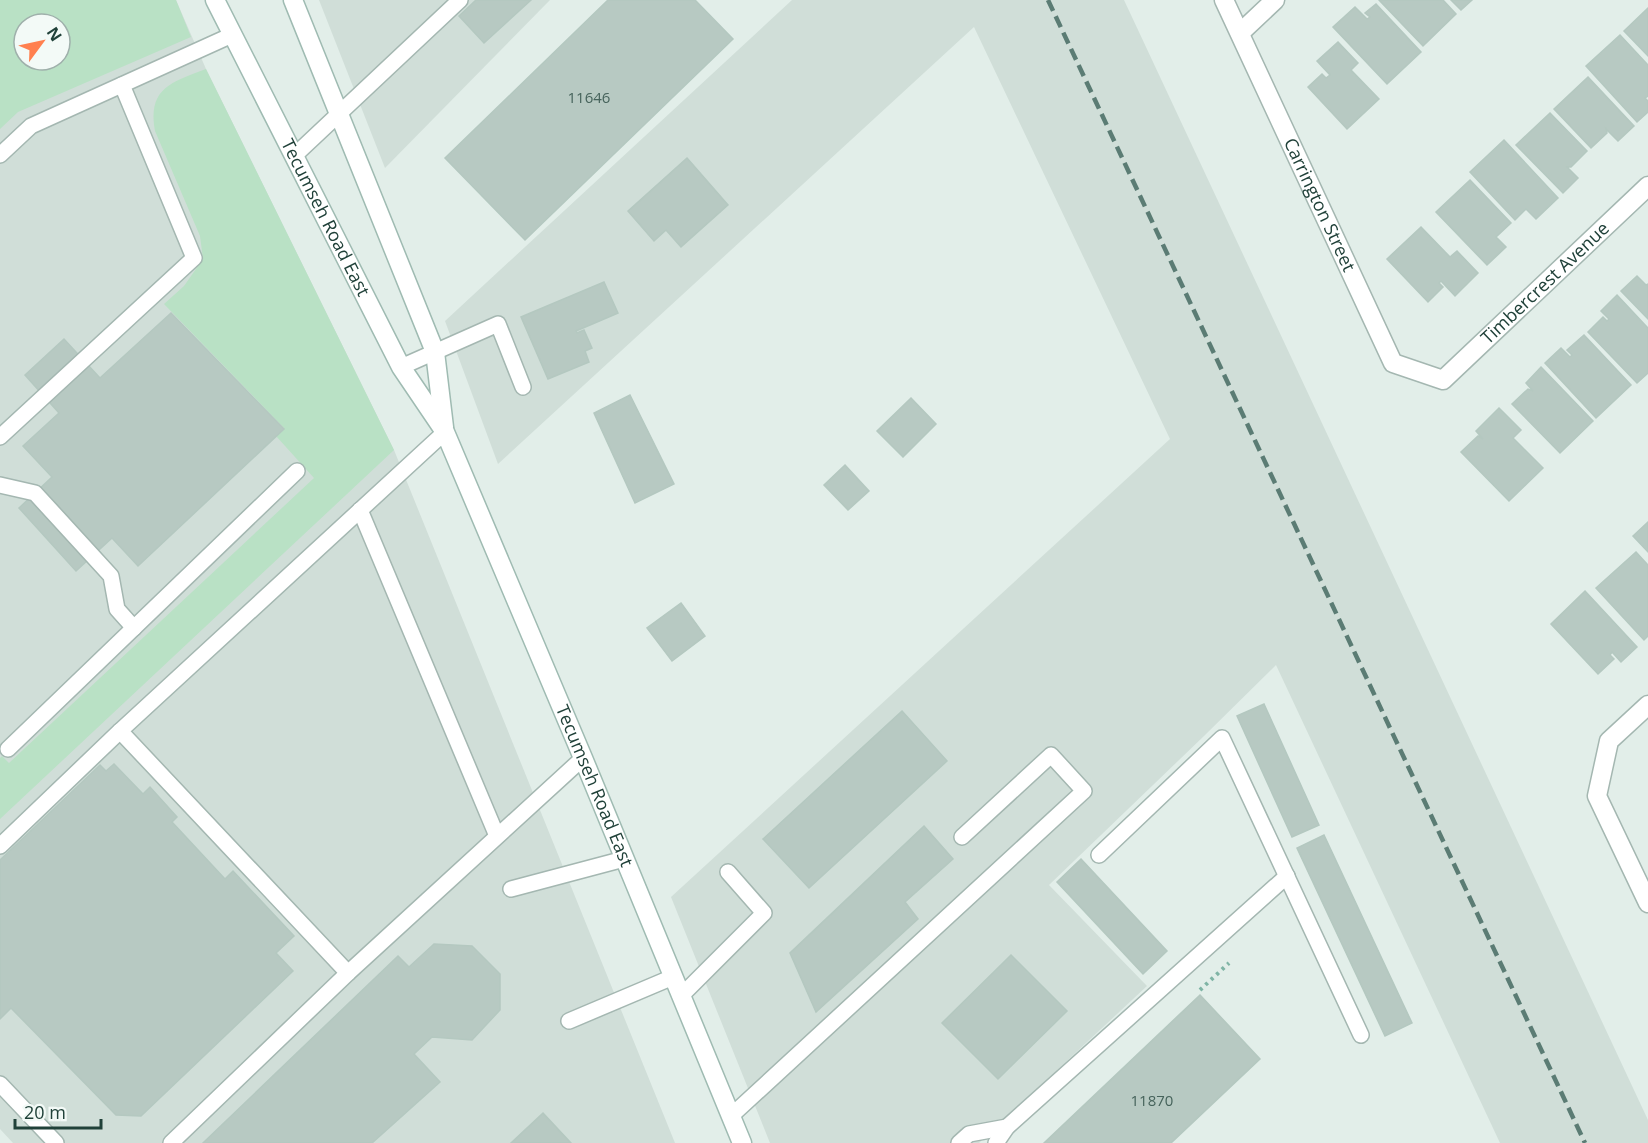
<svg xmlns="http://www.w3.org/2000/svg" width="1648" height="1143" viewBox="0 0 1648 1143" font-family="'Open Sans',sans-serif">
	<style>
		.built { fill: #d0ded8; fill-rule: evenodd }
		.green { fill: #b9e1c5; fill-rule: evenodd }
		.building { fill: #b7c9c2; stroke: #b4c8c0; stroke-width: 1.5 }
		.lines { fill: none; stroke-linecap: round; stroke-linejoin: round }
		.service-casing { stroke: #a4b7b1; stroke-width: 18 }
		.minor-casing { stroke: #a4b7b1; stroke-width: 21 }
		.secondary-casing { stroke: #9fbbb2; stroke-width: 21 }
		.path { stroke: #7fb4a5; stroke-width: 4; stroke-dasharray: 3 4.5; stroke-linecap: butt }
		.service { stroke: #fff; stroke-width: 15 }
		.minor { stroke: #fff; stroke-width: 18 }
		.secondary { stroke: #fff; stroke-width: 18 }
		.rail { stroke: #5b7c74; stroke-width: 4.5; stroke-dasharray: 12 6; stroke-linecap: butt }
		.labels { text-anchor: middle; stroke-width: 5; stroke-linejoin: round; paint-order: stroke }
		.number-label { font-size: 15px; fill: #46635b }
		.street-label { font-size: 18px; fill: #204139; stroke: #f3faf7 }
	</style>
	<rect width="100%" height="100%" fill="#e2eee9"/>
	<g class="built">
		<path d="M 0,0 L 176,0 L 206,69 L 394,450 L 675,1143 L 13,1143 L 0,1129 ZM 24,24 L 60,24 L 60,60 L 24,60 Z"/>
		<polygon points="319,0 550,0 385,168"/>
		<polygon points="792,0 1124,0 1648,1120 1648,1143 1500,1143 1276,665 1204,736 1049,885 1147,986 979,1143 770,1143 671,897 1170,439 974,27 498,464 445,321"/>
	</g>
	<g class="green">
		<path d="M 0,0 L 176,0 L 191,37 L 18,112 L 0,129 ZM 24,24 L 60,24 L 60,60 L 24,60 Z"/>
		<path d="M 206,69 L 394,450 L 0,819 L 0,758 L 2,756 L 9,763 L 314,478 L 276,436 L 284,428 L 164,304 L 184,286 L 203,259 L 200,236 L 155,131 C 147,88 172,82 206,69 Z"/>
	</g>
	<g class="building">
		<polygon points="476,0 531,0 484,43 459,16"/>
		<polygon points="608,0 695,0 733,39 525,240 445,158"/>
		<polygon points="1379,0 1443,0 1456,14 1423,46"/>
		<polygon points="1451,0 1472,0 1461,10"/>
		<polygon points="1376,4 1421,52 1387,84 1333,27 1355,7 1367,19 1370,17 1365,13"/>
		<polygon points="1648,8 1648,56 1624,31"/>
		<polygon points="1620,35 1648,65 1648,96 1645,98 1648,101 1648,112 1637,122 1586,66"/>
		<polygon points="1338,42 1358,63 1351,70 1379,99 1347,129 1308,87 1322,74 1326,78 1330,75 1317,61"/>
		<polygon points="1588,77 1634,126 1618,141 1606,129 1607,133 1591,148 1554,109"/>
		<polygon points="1550,113 1587,151 1571,167 1567,167 1578,178 1563,193 1516,145"/>
		<polygon points="1504,140 1558,198 1536,219 1526,209 1515,220 1470,172"/>
		<polygon points="687,158 728,205 681,247 666,230 654,241 628,211"/>
		<polygon points="1470,180 1511,223 1496,237 1506,247 1487,265 1436,212"/>
		<polygon points="1421,227 1450,257 1457,251 1478,273 1455,296 1441,281 1439,283 1443,287 1428,302 1387,259"/>
		<polygon points="1637,276 1646,285 1648,284 1648,319 1621,291"/>
		<polygon points="604,282 618,313 576,331 577,333 584,330 592,348 585,351 589,362 548,379 521,317"/>
		<polygon points="1617,295 1648,328 1648,373 1637,383 1588,332 1603,317 1607,321 1609,319 1601,311"/>
		<polygon points="171,313 284,429 138,566 112,538 76,571 19,508 52,477 23,446 59,413 25,375 64,339 100,378"/>
		<polygon points="1584,335 1631,385 1596,418 1545,363 1561,348 1570,357 1572,355 1567,350"/>
		<polygon points="1541,367 1593,421 1560,453 1512,404 1528,389 1533,391 1526,383"/>
		<polygon points="630,395 674,484 635,503 594,413"/>
		<polygon points="911,398 936,424 903,457 877,431"/>
		<polygon points="1499,408 1521,430 1513,438 1543,468 1509,501 1461,452 1478,436 1483,439 1476,431"/>
		<polygon points="845,465 869,491 848,510 824,485"/>
		<polygon points="1648,522 1648,552 1633,536"/>
		<polygon points="1636,552 1648,565 1648,636 1644,640 1596,588"/>
		<polygon points="1585,591 1637,647 1621,662 1612,652 1610,655 1614,659 1598,674 1551,624"/>
		<polygon points="681,603 705,636 672,661 647,628"/>
		<polygon points="1264,704 1319,825 1292,837 1237,716"/>
		<polygon points="902,711 947,761 809,888 763,839"/>
		<polygon points="114,764 143,794 150,787 177,817 172,822 225,879 233,871 294,936 276,953 293,971 141,1116 116,1115 11,1008 0,1019 0,860 100,765 106,771"/>
		<polygon points="924,826 953,859 905,902 918,919 816,1012 790,953"/>
		<polygon points="1324,835 1412,1023 1385,1036 1297,848"/>
		<polygon points="1081,859 1167,951 1143,974 1057,882"/>
		<polygon points="434,944 472,946 500,974 500,1010 472,1040 432,1037 414,1054 440,1082 372,1143 203,1143 398,956 409,967"/>
		<polygon points="1011,955 1067,1011 998,1079 942,1023"/>
		<polygon points="1200,995 1260,1059 1171,1143 1044,1143"/>
		<polygon points="543,1113 571,1143 511,1143"/>
	</g>
	<g class="lines">
		<defs>
			<g id="service">
				<polyline points="0,155 31,126 232,35"/>
				<polyline points="294,156 460,0"/>
				<polyline points="401,367 498,324 523,387"/>
				<polyline points="445,432 120,731 348,973 583,758"/>
				<polyline points="0,437 194,258 122,85"/>
				<polyline points="0,485 35,493 111,576 117,609 134,628"/>
				<polyline points="360,510 497,836"/>
				<polyline points="8,749 297,471"/>
				<polyline points="0,846 120,731"/>
				<polyline points="1099,855 1222,738 1361,1035"/>
				<polyline points="511,889 624,859"/>
				<polyline points="681,996 764,913 728,872"/>
				<polyline points="569,1021 673,977"/>
				<polyline points="0,1084 56,1143"/>
				<polyline points="731,1116 1084,791 1051,755 962,837"/>
				<polyline points="171,1143 348,973"/>
				<polyline points="959,1143 969,1134 1007,1127"/>
				<polyline points="996,1143 1007,1127 1287,876"/>
			</g>
			<g id="minor">
				<path id="s1" d="M 1224,0 L 1393,363 L 1443,380 L 1648,186"/>
				<polyline points="1240,33 1275,0"/>
				<polyline points="1648,705 1609,741 1597,796 1648,903"/>
			</g>
			<g id="secondary">
				<path id="s2" d="M 215,0 L 401,367 L 445,432 L 583,758 L 742,1143"/>
				<polyline points="293,0 435,352 444,427"/>
			</g>
		</defs>
		<use href="#service" class="service-casing"/>
		<use href="#minor" class="minor-casing"/>
		<use href="#secondary" class="secondary-casing"/>
		<polyline class="path" points="1200,990 1229,963"/>
		<use href="#service" class="service"/>
		<use href="#minor" class="minor"/>
		<use href="#secondary" class="secondary"/>
		<polyline class="rail" points="1048,0 1585,1143"/>
	</g>
	<g class="labels">
		<g class="number-label">
			<text x="589" y="103">11646</text>
			<text x="1152" y="1106">11870</text>
		</g>
		<g class="street-label">
			<text dy="6" stroke="none"><textPath href="#s1" startOffset="226">Carrington Street</textPath></text>
			<text dy="6" stroke="none"><textPath href="#s2" startOffset="244">Tecumseh Road East</textPath></text>
			<text dy="6" stroke="none"><textPath href="#s1" startOffset="594">Timbercrest Avenue</textPath></text>
			<text dy="6" stroke="none"><textPath href="#s2" startOffset="874">Tecumseh Road East</textPath></text>
		</g>
	</g>
	<g transform="translate(42 42) rotate(57)"><circle r="28" fill="#f3faf7" stroke="#9fb0ab" stroke-width="1.5"/>
	<path d="M0-4.5L10 22L0 15L-10 22Z" fill="#ff804f"/>
	<text y="-9" font-size="16" font-weight="bold" text-anchor="middle" fill="#204139">N</text>
	</g>
	<path d="M15 1119v9h86v-9" fill="none" stroke="#204139" stroke-width="3"/>
	<text x="24" y="1119" font-size="18" fill="#204139" stroke="#f3faf7" stroke-width="4.5" paint-order="stroke">20 m</text>
</svg>
